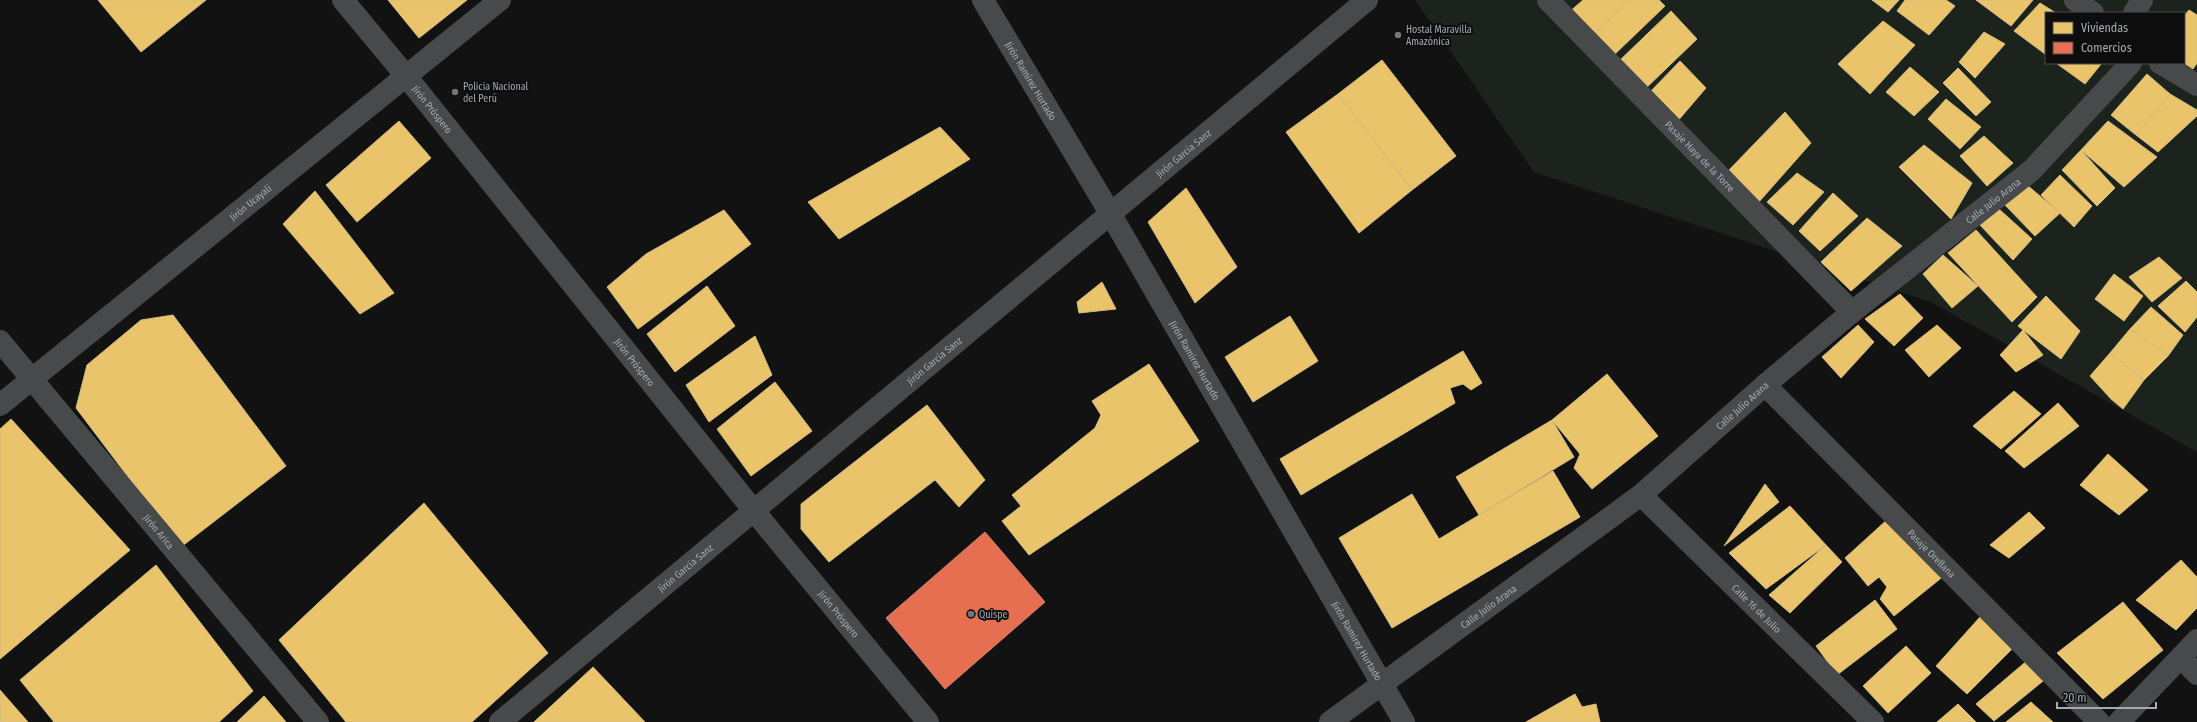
<svg xmlns="http://www.w3.org/2000/svg" width="2197" height="722" viewBox="0 0 2197 722" font-family="'Fira Sans Condensed',sans-serif">
	<style>
		.green { fill: #1c231c; fill-rule: evenodd }
		.homes { fill: #e9c46a; stroke: #d4bc80 }
		.shops { fill: #e76f51; stroke: #d3816f }
		.lines { fill: none; stroke-linecap: round; stroke-linejoin: round }
		.minor { stroke: #47494b; stroke-width: 22 }
		.poi-dot { fill: #70757b; stroke: #0d0d0e; stroke-width: 1.5 }
		.labels { text-anchor: middle; stroke-width: 4; stroke-linejoin: round; paint-order: stroke }
		.poi-label { font-size: 10px; fill: #a3abb4; stroke: #0d0d0e; text-anchor: start }
		.street-label { font-size: 10px; fill: #a3abb4; stroke: #0d0d0e }
	</style>
	<rect width="100%" height="100%" fill="#121212"/>
	<path class="green" d="M 1415,0 L 2197,0 L 2197,452 L 1931,302 L 1534,172 ZM 2046,13 L 2184,13 L 2184,63 L 2046,63 Z"/>
	<g class="homes">
		<polygon points="98,0 206,0 141,52"/>
		<polygon points="388,0 467,0 419,38"/>
		<polygon points="1583,0 1628,0 1592,37 1567,14"/>
		<polygon points="1628,0 1659,0 1665,6 1614,55 1592,37"/>
		<polygon points="1872,0 1899,0 1888,12"/>
		<polygon points="1905,0 1946,0 1955,6 1929,35 1897,11"/>
		<polygon points="1976,0 2033,0 2011,26"/>
		<polygon points="2040,3 2056,13 2046,13 2045,54 2014,31"/>
		<polygon points="2189,10 2197,15 2197,63 2193,69 2184,63 2184,16"/>
		<polygon points="1671,11 1697,39 1643,91 1617,63"/>
		<polygon points="1883,21 1915,45 1870,94 1838,64"/>
		<polygon points="1984,32 2005,44 1975,78 1959,62"/>
		<polygon points="1382,60 1456,156 1412,190 1338,94"/>
		<polygon points="1680,61 1706,88 1676,123 1649,93"/>
		<polygon points="2056,63 2102,63 2085,84"/>
		<polygon points="1910,67 1939,92 1914,116 1886,92"/>
		<polygon points="1958,68 1991,102 1976,116 1943,83"/>
		<polygon points="2147,74 2170,94 2136,135 2111,115"/>
		<polygon points="1338,94 1412,190 1359,233 1286,132"/>
		<polygon points="2170,94 2197,110 2197,116 2158,152 2136,135"/>
		<polygon points="1946,99 1981,127 1960,149 1928,119"/>
		<polygon points="1785,112 1811,143 1758,203 1729,170"/>
		<polygon points="399,121 431,158 357,222 326,185"/>
		<polygon points="2108,121 2157,157 2124,187 2081,150"/>
		<polygon points="940,127 970,159 839,239 808,202"/>
		<polygon points="1984,136 2013,163 1987,186 1960,156"/>
		<polygon points="1924,145 1972,183 1951,219 1899,167"/>
		<polygon points="2081,150 2115,188 2097,206 2062,170"/>
		<polygon points="1797,173 1824,192 1793,225 1767,202"/>
		<polygon points="2060,175 2092,206 2074,227 2041,195"/>
		<polygon points="2027,185 2060,213 2035,236 2005,205"/>
		<polygon points="1186,188 1237,267 1195,303 1148,222"/>
		<polygon points="315,191 394,293 360,314 283,224"/>
		<polygon points="1833,193 1858,216 1820,251 1799,231"/>
		<polygon points="1999,209 2032,239 2013,260 1980,225"/>
		<polygon points="724,210 751,244 638,329 607,287 646,254"/>
		<polygon points="1867,218 1902,246 1851,291 1821,262"/>
		<polygon points="1976,230 2037,297 2012,322 1948,253"/>
		<polygon points="1943,255 1978,286 1952,308 1923,274"/>
		<polygon points="2159,257 2182,278 2152,302 2129,277"/>
		<polygon points="2114,274 2143,296 2124,321 2095,299"/>
		<polygon points="2186,281 2197,292 2197,317 2185,332 2158,306"/>
		<polygon points="1102,282 1116,309 1079,313 1077,302"/>
		<polygon points="707,286 735,326 675,372 647,334"/>
		<polygon points="1900,294 1923,318 1894,346 1865,319"/>
		<polygon points="2046,296 2080,331 2061,359 2018,326"/>
		<polygon points="2151,307 2183,335 2168,356 2130,329"/>
		<polygon points="173,315 286,466 181,547 76,408 87,365 141,320"/>
		<polygon points="1290,316 1318,361 1253,402 1225,357"/>
		<polygon points="1858,325 1874,342 1841,378 1822,357"/>
		<polygon points="1937,325 1961,348 1929,377 1905,350"/>
		<polygon points="2130,329 2168,356 2144,380 2110,353"/>
		<polygon points="2023,330 2043,355 2016,372 2000,355"/>
		<polygon points="755,336 772,375 709,422 686,385"/>
		<polygon points="1463,351 1482,383 1471,390 1463,384 1450,388 1455,403 1301,495 1280,459"/>
		<polygon points="2110,353 2144,380 2123,409 2111,399 2090,376"/>
		<polygon points="1149,364 1199,441 1029,555 1002,521 1021,506 1012,495 1095,428 1101,415 1092,401"/>
		<polygon points="1607,374 1658,436 1592,489 1574,468 1580,454 1552,420"/>
		<polygon points="775,382 812,431 751,476 717,429"/>
		<polygon points="2014,391 2041,414 2001,449 1973,426"/>
		<polygon points="2058,403 2079,426 2024,468 2005,451"/>
		<polygon points="927,405 985,480 959,507 935,480 829,562 801,529 801,504"/>
		<polygon points="11,419 130,550 0,659 0,429"/>
		<polygon points="1552,420 1574,457 1479,515 1456,477"/>
		<polygon points="2108,454 2148,490 2119,515 2080,485"/>
		<polygon points="1553,471 1580,517 1392,628 1339,538 1412,494 1439,539"/>
		<polygon points="1765,484 1779,502 1724,546"/>
		<polygon points="424,503 548,653 472,722 346,722 279,640"/>
		<polygon points="1790,506 1826,545 1766,589 1729,553"/>
		<polygon points="2029,512 2045,528 2009,558 1990,545"/>
		<polygon points="1889,518 1945,575 1894,616 1880,599 1887,587 1879,577 1868,586 1845,558"/>
		<polygon points="1826,545 1842,562 1790,613 1769,595"/>
		<polygon points="2181,560 2197,577 2197,608 2176,630 2136,600"/>
		<polygon points="156,565 253,691 219,722 54,722 20,680"/>
		<polygon points="1875,600 1897,629 1837,675 1816,646"/>
		<polygon points="2123,602 2163,650 2103,699 2057,653"/>
		<polygon points="1980,617 2012,649 1967,694 1936,666"/>
		<polygon points="1906,646 1931,673 1888,713 1863,686"/>
		<polygon points="2029,659 2048,677 1994,721 1976,704"/>
		<polygon points="593,667 645,722 534,722"/>
		<polygon points="0,690 28,722 0,722"/>
		<polygon points="1575,694 1582,707 1596,704 1600,722 1526,722"/>
		<polygon points="264,696 286,722 237,722"/>
		<polygon points="2031,702 2053,722 2006,722"/>
		<polygon points="1958,704 1976,722 1937,722"/>
	</g>
	<polygon class="shops" points="985,532 1045,602 945,689 886,618"/>
	<g class="lines">
		<g class="minor">
			<path id="s1" d="M 343,0 L 406,76 L 754,511 L 928,722"/>
			<path id="s2" d="M 983,0 L 1110,213 L 1404,722"/>
			<path id="s3" d="M 1548,0 L 1852,312"/>
			<polyline points="2075,0 2093,13"/>
			<polyline points="2134,13 2142,0"/>
			<polyline points="2160,63 2197,85"/>
			<path id="s4" d="M 0,341 L 318,722"/>
			<path id="s5" d="M 1765,385 L 2099,722"/>
			<path id="s6" d="M 0,405 L 500,0"/>
			<path id="s7" d="M 1641,495 L 1873,722"/>
			<polyline points="2181,658 2197,674"/>
			<path id="s8" d="M 500,722 L 1367,0"/>
			<path id="s9" d="M 1330,722 L 1641,495 L 1765,385 L 1852,312 L 2032,170 L 2131,63"/>
			<polyline points="2119,722 2197,640"/>
		</g>
	</g>
	<g class="poi-dot">
		<circle cx="1398" cy="35" r="4"/>
		<circle cx="455" cy="92" r="4"/>
		<circle cx="971" cy="614" r="4"/>
	</g>
	<g class="labels">
		<g class="poi-label">
			<text x="1406" y="33">Hostal Maravilla<tspan x="1406" dy="12">Amazónica</tspan></text>
			<text x="463" y="90">Policia Nacional<tspan x="463" dy="12">del Perú</tspan></text>
			<text x="979" y="618">Quispe</text>
		</g>
		<g class="street-label">
			<text dy="4" stroke="none"><textPath href="#s2" startOffset="94">Jirón Ramírez Hurtado</textPath></text>
			<text dy="4" stroke="none"><textPath href="#s1" startOffset="141">Jirón Próspero</textPath></text>
			<text dy="4" stroke="none"><textPath href="#s8" startOffset="889">Jirón García Sanz</textPath></text>
			<text dy="4" stroke="none"><textPath href="#s3" startOffset="218">Pasaje Haya de la Torre</textPath></text>
			<text dy="4" stroke="none"><textPath href="#s9" startOffset="844">Calle Julio Arana</textPath></text>
			<text dy="4" stroke="none"><textPath href="#s6" startOffset="322">Jirón Ucayali</textPath></text>
			<text dy="4" stroke="none"><textPath href="#s2" startOffset="418">Jirón Ramírez Hurtado</textPath></text>
			<text dy="4" stroke="none"><textPath href="#s8" startOffset="565">Jirón García Sanz</textPath></text>
			<text dy="4" stroke="none"><textPath href="#s1" startOffset="465">Jirón Próspero</textPath></text>
			<text dy="4" stroke="none"><textPath href="#s9" startOffset="520">Calle Julio Arana</textPath></text>
			<text dy="4" stroke="none"><textPath href="#s4" startOffset="248">Jirón Arica</textPath></text>
			<text dy="4" stroke="none"><textPath href="#s5" startOffset="237">Pasaje Orellana</textPath></text>
			<text dy="4" stroke="none"><textPath href="#s8" startOffset="241">Jirón García Sanz</textPath></text>
			<text dy="4" stroke="none"><textPath href="#s9" startOffset="196">Calle Julio Arana</textPath></text>
			<text dy="4" stroke="none"><textPath href="#s7" startOffset="162">Calle 16 de Julio</textPath></text>
			<text dy="4" stroke="none"><textPath href="#s1" startOffset="789">Jirón Próspero</textPath></text>
			<text dy="4" stroke="none"><textPath href="#s2" startOffset="742">Jirón Ramírez Hurtado</textPath></text>
		</g>
	</g>
	<rect x="2045" y="12" width="140" height="52" fill="#0d0d0e" stroke="#494c50"/>
	<rect x="2053" y="22" width="20" height="12" fill="#e9c46a" stroke="#494c50"/>
	<text x="2081" y="32" font-size="12" fill="#a3abb4">Viviendas</text>
	<rect x="2053" y="42" width="20" height="12" fill="#e76f51" stroke="#494c50"/>
	<text x="2081" y="52" font-size="12" fill="#a3abb4">Comercios</text>
	<path d="M2057 702v6h99v-6" fill="none" stroke="#a3abb4" stroke-width="2"/>
	<text x="2063" y="702" font-size="12" fill="#a3abb4" stroke="#0d0d0e" stroke-width="3" paint-order="stroke">20 m</text>
</svg>
